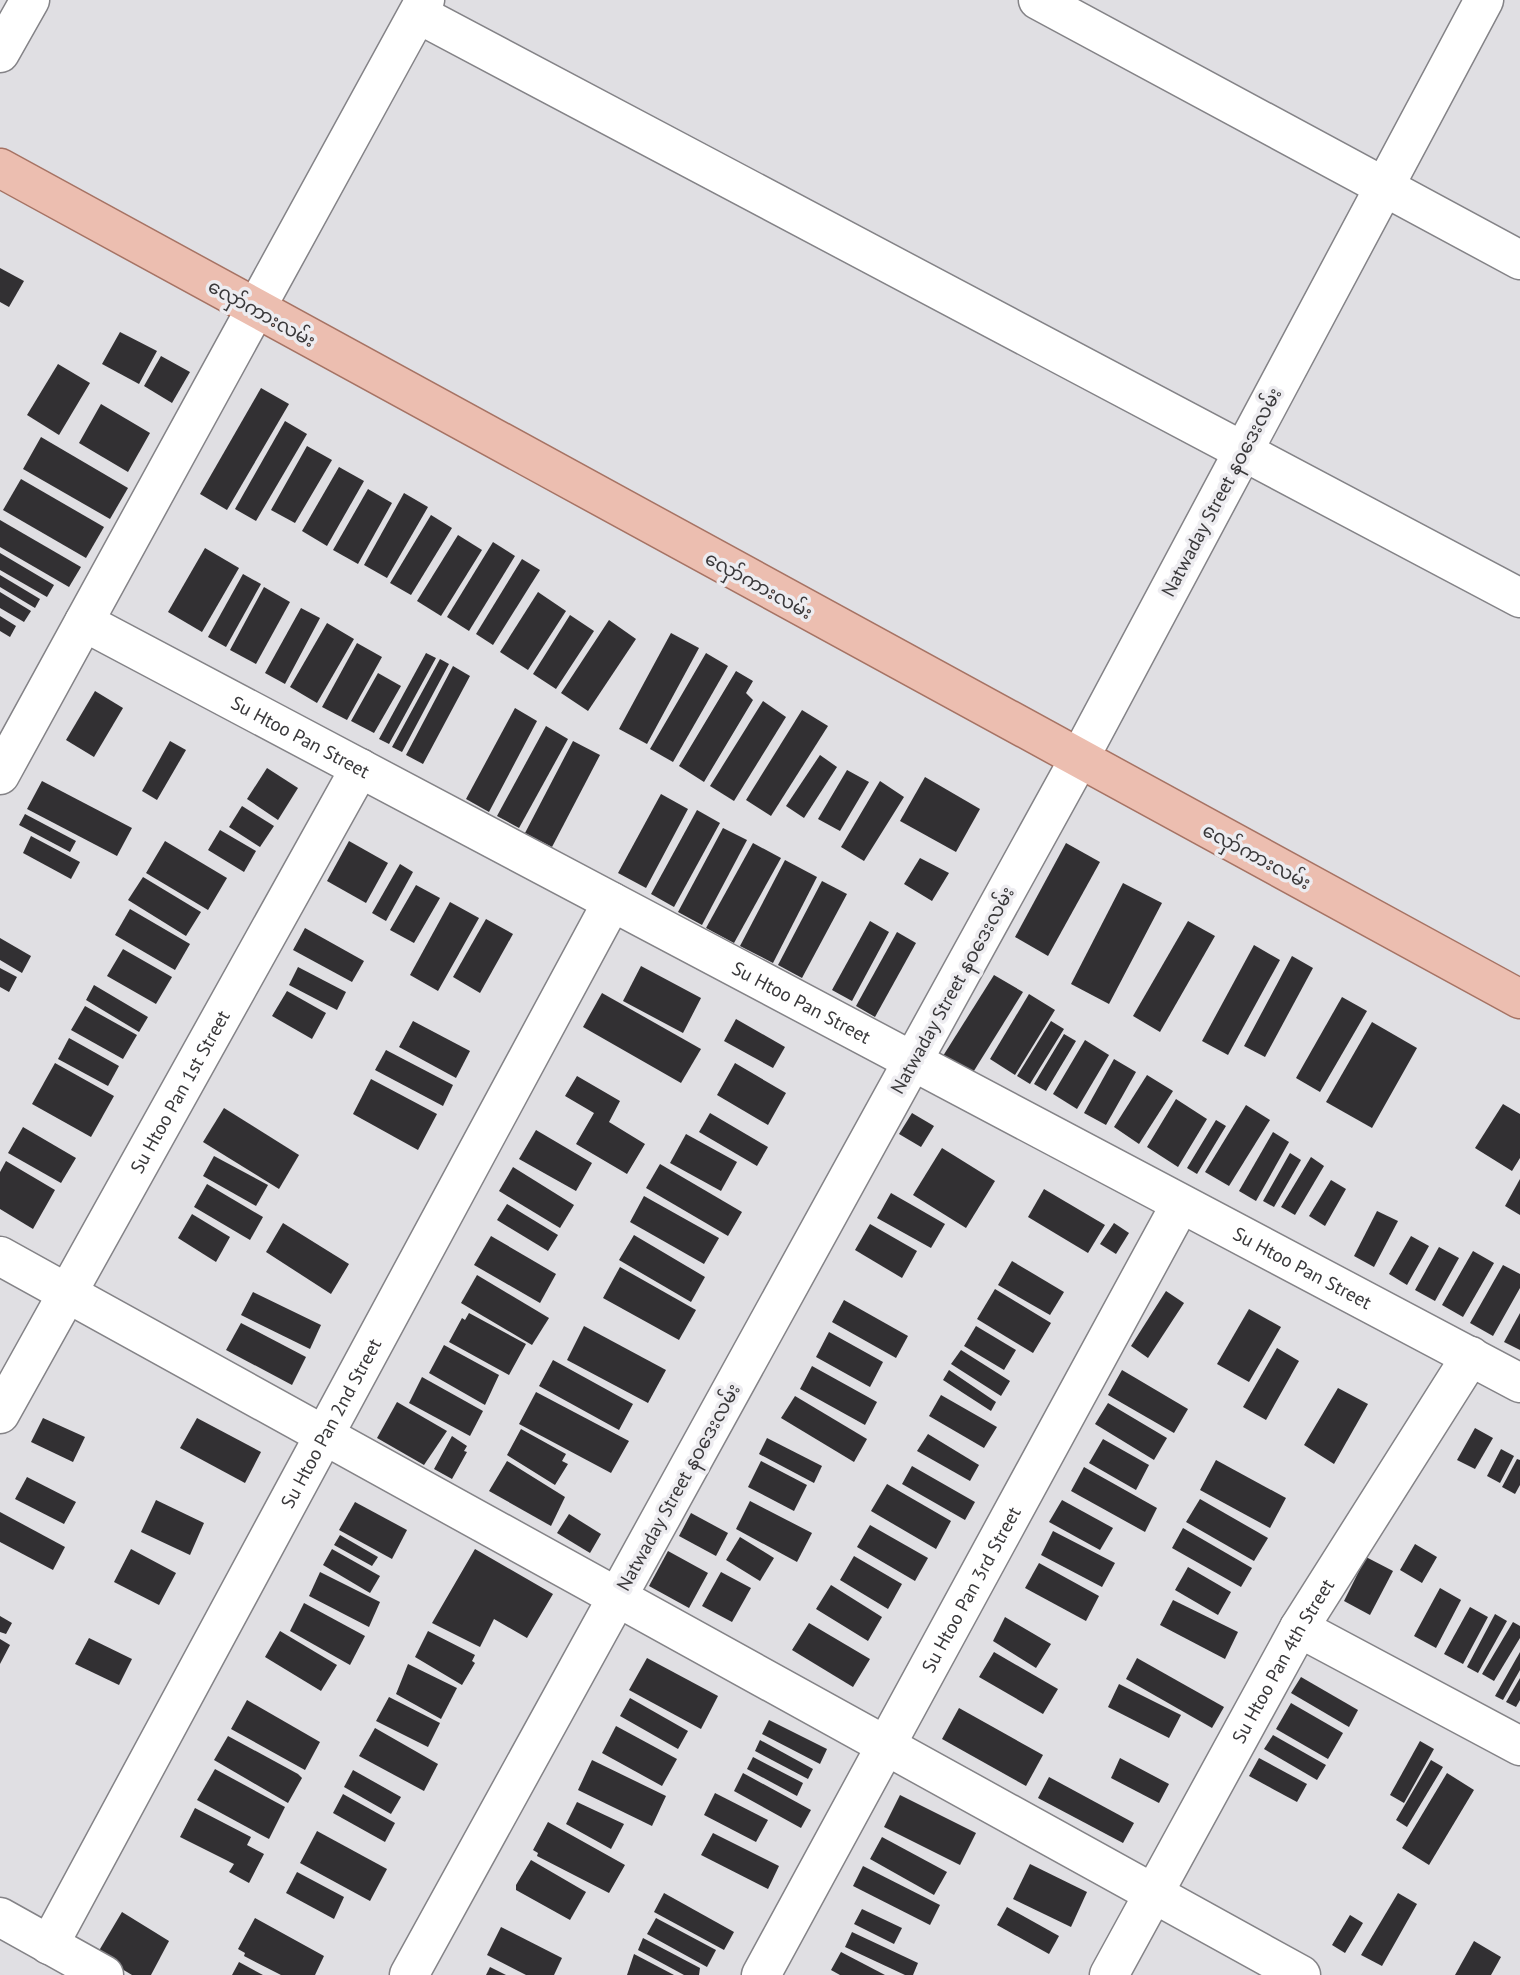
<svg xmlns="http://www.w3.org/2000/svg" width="1520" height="1975" viewBox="0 0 1520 1975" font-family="'PT Sans','Noto Sans Myanmar',sans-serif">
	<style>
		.building { fill: #323033 }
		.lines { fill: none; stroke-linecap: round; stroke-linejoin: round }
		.minor-casing { stroke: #848387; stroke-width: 41 }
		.major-casing { stroke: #a67364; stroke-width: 41 }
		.minor { stroke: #fff; stroke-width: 38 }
		.major { stroke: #ecbeb0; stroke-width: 38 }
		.labels { text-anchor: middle; stroke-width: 7; stroke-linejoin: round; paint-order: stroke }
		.street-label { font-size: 19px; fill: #39383a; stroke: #edecf0 }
	</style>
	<rect width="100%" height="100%" fill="#e0dfe3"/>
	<g class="building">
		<polygon points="0,268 24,281 9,307 0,302"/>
		<polygon points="120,332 157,351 139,384 102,364"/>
		<polygon points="161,356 190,372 172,403 144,386"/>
		<polygon points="58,364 90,383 59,435 27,415"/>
		<polygon points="261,388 289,404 227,510 200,494"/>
		<polygon points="101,404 150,433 128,472 79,443"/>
		<polygon points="285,421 307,434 256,521 235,509"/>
		<polygon points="41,437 128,488 110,519 23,469"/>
		<polygon points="307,446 332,460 295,523 271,510"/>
		<polygon points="339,467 364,481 327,546 302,531"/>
		<polygon points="21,479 104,527 86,558 3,510"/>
		<polygon points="368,489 392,503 358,564 333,550"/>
		<polygon points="404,493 428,507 387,578 364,565"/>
		<polygon points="431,515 452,528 411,595 390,583"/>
		<polygon points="0,520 81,567 69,587 0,547"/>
		<polygon points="458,535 482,550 441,616 417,601"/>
		<polygon points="493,542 515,556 469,631 447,617"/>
		<polygon points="205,548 239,568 202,632 168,612"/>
		<polygon points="0,553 54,585 47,597 0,570"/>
		<polygon points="522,559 540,570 493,645 476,634"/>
		<polygon points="243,574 261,584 226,647 208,637"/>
		<polygon points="0,575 40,599 35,608 0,587"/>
		<polygon points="264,587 290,602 256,664 230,650"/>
		<polygon points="0,592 31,611 24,622 0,608"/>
		<polygon points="538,592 566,611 528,670 500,652"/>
		<polygon points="301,608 320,618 285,684 265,673"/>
		<polygon points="570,615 594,631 556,689 533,674"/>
		<polygon points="0,616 16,626 10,637 0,631"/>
		<polygon points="609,620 636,639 588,711 561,693"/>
		<polygon points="327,623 354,639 317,703 290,687"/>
		<polygon points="671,633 699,648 647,744 619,729"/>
		<polygon points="357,643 382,657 347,720 322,707"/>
		<polygon points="426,653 436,658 389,744 379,739"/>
		<polygon points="706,653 728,666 673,762 650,749"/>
		<polygon points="440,659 449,664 402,752 392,747"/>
		<polygon points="453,666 470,676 423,764 406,755"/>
		<polygon points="736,671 753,681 746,693 753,700 704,782 679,766"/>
		<polygon points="378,673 401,686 374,733 351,721"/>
		<polygon points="95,691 123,708 94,757 66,740"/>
		<polygon points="763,701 786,717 734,801 710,786"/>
		<polygon points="515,708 537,721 489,812 466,799"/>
		<polygon points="802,710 828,726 771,816 746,800"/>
		<polygon points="546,726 568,739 519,828 497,816"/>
		<polygon points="170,741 186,750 157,800 142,791"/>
		<polygon points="573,741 600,755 552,847 525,833"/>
		<polygon points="820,755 837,767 804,818 786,806"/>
		<polygon points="267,768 298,788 278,820 247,799"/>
		<polygon points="847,770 869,782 840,831 818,819"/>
		<polygon points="925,777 980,809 956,852 900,821"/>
		<polygon points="42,781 132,828 117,856 27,809"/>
		<polygon points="880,781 904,797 864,861 841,847"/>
		<polygon points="661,794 688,809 646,888 618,873"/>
		<polygon points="242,806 274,826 260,847 229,827"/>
		<polygon points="697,810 720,823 674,907 651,894"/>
		<polygon points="25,814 76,841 70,852 19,825"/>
		<polygon points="723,828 747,840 702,925 678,912"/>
		<polygon points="220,830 256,851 244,872 208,850"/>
		<polygon points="31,836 80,862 71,879 23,853"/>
		<polygon points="165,841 227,878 208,910 146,873"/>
		<polygon points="349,841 388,863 366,903 327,881"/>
		<polygon points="753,843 781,858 734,943 706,928"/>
		<polygon points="1066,843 1100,862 1048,956 1015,937"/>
		<polygon points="920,858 949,873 932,901 904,884"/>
		<polygon points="785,860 817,877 773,963 740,946"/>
		<polygon points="400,864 413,872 386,921 372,913"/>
		<polygon points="143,877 201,912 186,936 128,900"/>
		<polygon points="822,881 847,894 802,978 778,965"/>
		<polygon points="1123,883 1162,903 1109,1004 1071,984"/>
		<polygon points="416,885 440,898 414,943 390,930"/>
		<polygon points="450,902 479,918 438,991 410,975"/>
		<polygon points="130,909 190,944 175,970 115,935"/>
		<polygon points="486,919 513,934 480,993 453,977"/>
		<polygon points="870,921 889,932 852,1001 832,990"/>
		<polygon points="1188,921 1215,936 1160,1032 1133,1016"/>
		<polygon points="305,928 364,961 352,982 293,950"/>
		<polygon points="897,932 916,943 875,1017 856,1006"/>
		<polygon points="0,938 31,956 22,973 0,960"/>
		<polygon points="1254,945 1280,960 1228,1055 1202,1041"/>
		<polygon points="123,949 172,977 156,1004 107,976"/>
		<polygon points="1292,956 1313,968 1265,1057 1244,1046"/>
		<polygon points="641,966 701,998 683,1033 623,1001"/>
		<polygon points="298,967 346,992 337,1010 289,985"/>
		<polygon points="0,968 17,977 9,992 0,987"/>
		<polygon points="994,975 1023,992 972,1074 943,1056"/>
		<polygon points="94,985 148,1017 139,1032 86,1000"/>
		<polygon points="287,991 326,1013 312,1039 272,1016"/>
		<polygon points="602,993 701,1049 681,1083 583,1027"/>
		<polygon points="1029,994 1055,1010 1015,1075 990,1059"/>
		<polygon points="1342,997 1367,1011 1320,1092 1296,1078"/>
		<polygon points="85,1006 137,1035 123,1059 71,1030"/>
		<polygon points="736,1019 785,1047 773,1068 724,1041"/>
		<polygon points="413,1021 470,1051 456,1078 399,1047"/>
		<polygon points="1051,1021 1064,1029 1030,1084 1017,1076"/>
		<polygon points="1372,1022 1417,1048 1372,1128 1326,1102"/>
		<polygon points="1064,1034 1076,1041 1046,1091 1034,1084"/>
		<polygon points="69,1038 119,1066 108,1086 58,1059"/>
		<polygon points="1085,1040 1109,1055 1077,1109 1053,1094"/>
		<polygon points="386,1050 453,1085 443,1106 375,1070"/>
		<polygon points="1114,1059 1136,1072 1106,1125 1084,1113"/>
		<polygon points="55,1063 114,1096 91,1137 32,1104"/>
		<polygon points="735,1063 786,1093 768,1125 717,1095"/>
		<polygon points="1147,1075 1173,1091 1139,1144 1114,1127"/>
		<polygon points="577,1076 620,1101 609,1122 645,1144 627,1174 576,1144 594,1113 565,1096"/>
		<polygon points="371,1079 437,1114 418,1150 353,1114"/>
		<polygon points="1176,1099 1207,1119 1178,1167 1147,1147"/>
		<polygon points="1503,1104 1520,1114 1520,1158 1512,1171 1475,1148"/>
		<polygon points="1246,1105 1270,1120 1229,1186 1205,1172"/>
		<polygon points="224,1108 299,1155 279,1189 203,1142"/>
		<polygon points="710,1113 768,1147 757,1166 699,1132"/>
		<polygon points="912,1113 934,1126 921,1147 899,1134"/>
		<polygon points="1216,1120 1226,1126 1197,1174 1187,1168"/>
		<polygon points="23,1127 76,1158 61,1183 8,1153"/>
		<polygon points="536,1130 592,1163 576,1191 519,1159"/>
		<polygon points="1273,1132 1289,1142 1256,1201 1239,1191"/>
		<polygon points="686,1134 737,1162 721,1191 670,1163"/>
		<polygon points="942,1148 995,1181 966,1228 913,1195"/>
		<polygon points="1290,1153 1301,1160 1274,1207 1263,1201"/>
		<polygon points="214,1156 268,1185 256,1206 203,1176"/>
		<polygon points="1311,1157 1324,1166 1295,1215 1281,1207"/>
		<polygon points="6,1161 55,1190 33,1229 0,1209 0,1172"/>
		<polygon points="660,1164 742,1212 728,1236 646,1188"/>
		<polygon points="513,1167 574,1205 560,1228 499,1191"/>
		<polygon points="1520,1179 1520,1215 1505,1206"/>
		<polygon points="1331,1180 1346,1189 1325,1226 1309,1216"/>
		<polygon points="207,1184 263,1217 250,1240 194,1207"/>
		<polygon points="1044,1189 1105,1225 1088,1253 1028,1217"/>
		<polygon points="891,1193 945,1224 931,1248 877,1218"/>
		<polygon points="644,1196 719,1238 704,1264 630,1222"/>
		<polygon points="507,1204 558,1235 548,1251 497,1220"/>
		<polygon points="1377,1211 1398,1221 1374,1267 1354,1256"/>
		<polygon points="192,1214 230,1237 216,1262 178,1238"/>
		<polygon points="283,1223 349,1264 331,1294 266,1252"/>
		<polygon points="1114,1223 1129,1233 1116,1254 1100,1244"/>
		<polygon points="870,1224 917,1251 902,1278 855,1250"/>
		<polygon points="634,1235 705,1277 691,1302 619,1260"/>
		<polygon points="491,1236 556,1274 540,1303 474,1265"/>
		<polygon points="1411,1236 1429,1246 1407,1285 1389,1274"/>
		<polygon points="1439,1247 1459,1258 1435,1301 1415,1290"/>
		<polygon points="1473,1251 1494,1263 1463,1317 1442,1305"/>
		<polygon points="1012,1261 1064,1292 1050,1315 998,1285"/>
		<polygon points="1503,1265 1520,1274 1520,1288 1493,1336 1470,1323"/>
		<polygon points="620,1267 696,1310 679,1340 603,1298"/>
		<polygon points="477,1275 549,1318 532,1345 461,1303"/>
		<polygon points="995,1289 1051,1323 1033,1353 977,1319"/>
		<polygon points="1166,1291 1184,1303 1148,1358 1131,1346"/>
		<polygon points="253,1292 321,1325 310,1349 241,1315"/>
		<polygon points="844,1300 908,1336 896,1358 832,1322"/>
		<polygon points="1249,1309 1281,1327 1249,1382 1217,1364"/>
		<polygon points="469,1313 526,1344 509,1375 449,1342 462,1318 465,1320"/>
		<polygon points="1520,1313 1520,1350 1504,1342"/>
		<polygon points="241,1323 306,1357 292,1385 226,1350"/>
		<polygon points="584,1326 666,1370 648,1403 567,1360"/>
		<polygon points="976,1326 1016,1350 1004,1370 964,1346"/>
		<polygon points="829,1332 883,1362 870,1387 816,1357"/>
		<polygon points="444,1345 499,1375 485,1405 429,1373"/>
		<polygon points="1277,1348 1299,1361 1266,1420 1243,1407"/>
		<polygon points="961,1350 1010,1381 1001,1396 951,1364"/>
		<polygon points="553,1360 633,1404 619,1430 539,1386"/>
		<polygon points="812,1366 877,1402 865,1425 800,1389"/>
		<polygon points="949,1370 996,1402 991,1411 943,1380"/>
		<polygon points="1122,1370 1188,1409 1174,1433 1108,1395"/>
		<polygon points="422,1377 483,1411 470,1436 409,1403"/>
		<polygon points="1338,1388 1368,1404 1334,1464 1304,1445"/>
		<polygon points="536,1392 629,1441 611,1473 519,1424"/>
		<polygon points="941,1395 997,1427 984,1448 929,1416"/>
		<polygon points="795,1396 867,1439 854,1462 781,1418"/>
		<polygon points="397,1402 447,1431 424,1465 377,1438"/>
		<polygon points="1108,1403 1167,1438 1154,1460 1095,1424"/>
		<polygon points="43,1418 85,1437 73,1462 31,1442"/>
		<polygon points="197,1418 261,1452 245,1483 180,1448"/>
		<polygon points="1475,1428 1493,1438 1475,1469 1457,1460"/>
		<polygon points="521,1429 566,1454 562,1461 568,1464 555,1485 507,1455"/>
		<polygon points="928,1434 979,1465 970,1481 917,1451"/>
		<polygon points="452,1436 467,1446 464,1451 467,1452 452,1479 434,1469"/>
		<polygon points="767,1438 822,1466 814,1483 759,1454"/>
		<polygon points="1103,1439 1149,1465 1136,1490 1089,1463"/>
		<polygon points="1501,1449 1514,1456 1500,1483 1487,1476"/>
		<polygon points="1517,1459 1520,1460 1520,1485 1515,1494 1502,1487"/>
		<polygon points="1216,1460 1286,1498 1270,1528 1200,1490"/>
		<polygon points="507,1461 565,1497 551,1526 489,1491"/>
		<polygon points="761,1461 807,1485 794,1511 748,1487"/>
		<polygon points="912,1466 975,1502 965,1520 902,1484"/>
		<polygon points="1084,1467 1157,1508 1145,1532 1071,1491"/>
		<polygon points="27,1477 76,1502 64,1524 15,1499"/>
		<polygon points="887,1484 951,1521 936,1549 871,1511"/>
		<polygon points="1200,1499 1268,1538 1254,1561 1186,1522"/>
		<polygon points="156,1500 204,1523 190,1555 141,1532"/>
		<polygon points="1062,1500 1113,1528 1100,1550 1049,1522"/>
		<polygon points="750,1501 812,1533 797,1562 736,1529"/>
		<polygon points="355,1502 407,1530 392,1559 339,1530"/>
		<polygon points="0,1512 65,1547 53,1570 0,1542"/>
		<polygon points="691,1513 728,1533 716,1556 679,1536"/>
		<polygon points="569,1514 601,1534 590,1553 557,1533"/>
		<polygon points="870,1525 928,1558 915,1581 857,1547"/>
		<polygon points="1183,1528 1252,1568 1241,1587 1172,1548"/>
		<polygon points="1053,1531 1115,1563 1102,1587 1041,1555"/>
		<polygon points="340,1535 378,1557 372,1566 334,1545"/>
		<polygon points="740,1537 774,1558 760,1581 726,1560"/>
		<polygon points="1415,1544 1437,1557 1422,1583 1400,1570"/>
		<polygon points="131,1549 176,1573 159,1605 114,1582"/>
		<polygon points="332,1549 380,1576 370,1593 323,1565"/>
		<polygon points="475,1549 553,1594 527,1638 494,1619 480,1647 432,1623"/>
		<polygon points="668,1551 708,1573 689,1608 649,1586"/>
		<polygon points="854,1556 902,1584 888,1609 840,1580"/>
		<polygon points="1366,1557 1393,1571 1370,1615 1344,1601"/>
		<polygon points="1039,1563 1099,1596 1086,1621 1025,1588"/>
		<polygon points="1188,1567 1231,1592 1218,1615 1175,1590"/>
		<polygon points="320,1572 380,1602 369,1627 309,1596"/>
		<polygon points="721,1572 751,1588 732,1622 702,1606"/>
		<polygon points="831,1585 882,1617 868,1641 816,1609"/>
		<polygon points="1440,1588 1461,1600 1436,1648 1414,1636"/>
		<polygon points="1173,1600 1238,1632 1225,1659 1160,1625"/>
		<polygon points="304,1603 365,1636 350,1665 290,1631"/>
		<polygon points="1470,1607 1488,1617 1463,1664 1444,1654"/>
		<polygon points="1495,1614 1507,1621 1478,1673 1467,1667"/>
		<polygon points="0,1616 12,1623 6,1634 0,1632"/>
		<polygon points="1005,1617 1051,1644 1036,1668 993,1641"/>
		<polygon points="1513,1622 1520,1626 1520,1638 1494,1681 1482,1674"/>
		<polygon points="809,1623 870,1659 853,1687 792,1650"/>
		<polygon points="280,1631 337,1665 321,1691 265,1657"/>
		<polygon points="428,1631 475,1655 472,1661 475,1663 462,1685 415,1657"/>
		<polygon points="89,1638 132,1659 119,1685 75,1664"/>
		<polygon points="0,1639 10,1645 0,1664"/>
		<polygon points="994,1652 1058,1689 1043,1714 979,1677"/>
		<polygon points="1520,1652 1520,1670 1503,1700 1495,1696"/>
		<polygon points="647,1658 718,1696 701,1729 629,1690"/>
		<polygon points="1137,1658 1224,1707 1212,1728 1126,1679"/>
		<polygon points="408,1664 457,1688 441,1719 396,1694"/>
		<polygon points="1301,1677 1358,1710 1349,1727 1291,1693"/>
		<polygon points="1520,1678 1520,1700 1516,1707 1506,1702"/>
		<polygon points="1119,1684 1181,1715 1169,1738 1108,1707"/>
		<polygon points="389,1697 440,1723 428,1747 376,1721"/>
		<polygon points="630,1698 688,1731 678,1749 620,1716"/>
		<polygon points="247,1700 320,1742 305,1770 231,1729"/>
		<polygon points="1291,1703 1343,1733 1328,1759 1276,1729"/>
		<polygon points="959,1708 1043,1755 1026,1786 942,1739"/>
		<polygon points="769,1720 827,1749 820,1764 762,1734"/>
		<polygon points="616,1726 677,1759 662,1786 602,1753"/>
		<polygon points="375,1728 438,1764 424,1791 359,1756"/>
		<polygon points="1273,1735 1326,1765 1317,1780 1264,1749"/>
		<polygon points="228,1736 298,1774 302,1778 288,1803 214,1760"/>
		<polygon points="760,1740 813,1769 808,1779 755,1751"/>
		<polygon points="1420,1741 1434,1749 1404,1803 1390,1795"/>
		<polygon points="753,1757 803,1783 797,1796 747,1769"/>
		<polygon points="1120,1758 1169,1784 1159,1803 1111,1778"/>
		<polygon points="1259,1758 1307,1784 1297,1802 1249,1776"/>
		<polygon points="592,1760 666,1796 652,1826 578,1790"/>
		<polygon points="1431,1760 1443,1767 1407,1827 1396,1820"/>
		<polygon points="215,1769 285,1807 269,1839 197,1800"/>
		<polygon points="353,1770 401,1797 391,1814 344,1787"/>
		<polygon points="743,1773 811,1810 801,1828 734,1791"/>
		<polygon points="1447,1773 1474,1790 1429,1865 1402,1848"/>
		<polygon points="1049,1777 1134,1823 1123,1843 1038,1798"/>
		<polygon points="715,1793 768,1820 756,1842 704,1815"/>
		<polygon points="343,1794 395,1823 385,1842 333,1813"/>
		<polygon points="900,1795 976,1833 960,1865 884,1827"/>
		<polygon points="577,1802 624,1824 611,1849 566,1824"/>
		<polygon points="195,1808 251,1837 247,1845 264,1854 249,1883 229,1872 234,1864 180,1837"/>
		<polygon points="548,1822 625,1865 609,1893 537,1856 538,1853 533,1850"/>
		<polygon points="317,1831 387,1869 370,1901 300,1863"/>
		<polygon points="713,1833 779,1866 768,1889 701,1855"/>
		<polygon points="882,1837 947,1872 934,1895 870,1859"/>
		<polygon points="531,1860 586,1892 570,1920 516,1890 516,1885"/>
		<polygon points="1030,1864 1087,1892 1071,1927 1013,1899"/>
		<polygon points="863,1866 940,1905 930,1925 853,1886"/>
		<polygon points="297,1872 344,1897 334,1919 286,1893"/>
		<polygon points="664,1893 734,1932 724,1950 654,1912"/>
		<polygon points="1398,1893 1417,1904 1382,1966 1361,1955"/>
		<polygon points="1007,1907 1059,1936 1049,1954 997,1925"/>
		<polygon points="862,1909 902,1928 894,1944 854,1924"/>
		<polygon points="122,1912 169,1941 151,1975 132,1975 97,1954"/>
		<polygon points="1350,1915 1363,1923 1345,1953 1332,1945"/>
		<polygon points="255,1918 324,1956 315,1975 281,1975 244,1956 245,1953 238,1949"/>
		<polygon points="656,1918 716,1950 707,1967 647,1934"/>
		<polygon points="501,1927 562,1958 554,1975 526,1975 487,1955"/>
		<polygon points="852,1932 918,1963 913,1975 905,1975 845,1947"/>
		<polygon points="643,1938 700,1968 699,1975 684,1975 638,1950"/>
		<polygon points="1474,1941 1501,1957 1491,1975 1455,1975"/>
		<polygon points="841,1952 885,1975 840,1975 831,1970"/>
		<polygon points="634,1954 674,1975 627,1975"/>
		<polygon points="239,1962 263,1975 232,1975"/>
		<polygon points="490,1967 506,1975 486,1975"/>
	</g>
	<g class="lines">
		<defs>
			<g id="minor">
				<polyline points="1038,0 1520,260"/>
				<polyline points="418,14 1520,598"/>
				<polyline points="0,53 30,0"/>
				<path id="s1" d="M 84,622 L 1520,1383"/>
				<polyline points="0,775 425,0"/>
				<polyline points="0,1256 1301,1975"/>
				<path id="s2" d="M 0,1414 L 360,768"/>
				<polyline points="1299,1628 1520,1746"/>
				<polyline points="0,1917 104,1975"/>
				<path id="s3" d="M 49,1945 L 612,902"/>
				<polyline points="409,1975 1079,759 1484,0"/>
				<path id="s4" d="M 761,1975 L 1180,1205"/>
				<path id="s5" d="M 1109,1975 L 1299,1628 L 1471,1356"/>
			</g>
			<polyline id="major" points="0,168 1520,999"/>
		</defs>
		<use href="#minor" class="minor-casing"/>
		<use href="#major" class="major-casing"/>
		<use href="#minor" class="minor"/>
		<use href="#major" class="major"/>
	</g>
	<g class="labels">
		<g class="street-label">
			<text transform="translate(262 313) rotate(29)" y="7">လှော်ကားလမ်း</text>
			<text transform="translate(1221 492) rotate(-62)" y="7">Natwaday Street နဝဒေးလမ်း</text>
			<text transform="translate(759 585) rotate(29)" y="7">လှော်ကားလမ်း</text>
			<text dy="7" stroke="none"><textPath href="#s1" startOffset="245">Su Htoo Pan Street</textPath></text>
			<text transform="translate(1257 856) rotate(28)" y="7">လှော်ကားလမ်း</text>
			<text transform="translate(952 990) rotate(-61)" y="7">Natwaday Street နဝဒေးလမ်း</text>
			<text dy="7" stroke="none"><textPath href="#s1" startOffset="812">Su Htoo Pan Street</textPath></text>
			<text dy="7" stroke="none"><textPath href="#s2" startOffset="369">Su Htoo Pan 1st Street</textPath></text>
			<text dy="7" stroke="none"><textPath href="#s1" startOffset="1379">Su Htoo Pan Street</textPath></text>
			<text dy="7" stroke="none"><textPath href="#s3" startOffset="593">Su Htoo Pan 2nd Street</textPath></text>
			<text transform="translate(678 1487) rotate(-61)" y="7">Natwaday Street နဝဒေးလမ်း</text>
			<text dy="7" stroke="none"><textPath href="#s4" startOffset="439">Su Htoo Pan 3rd Street</textPath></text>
			<text dy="7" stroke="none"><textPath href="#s5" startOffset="359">Su Htoo Pan 4th Street</textPath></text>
		</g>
	</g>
</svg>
